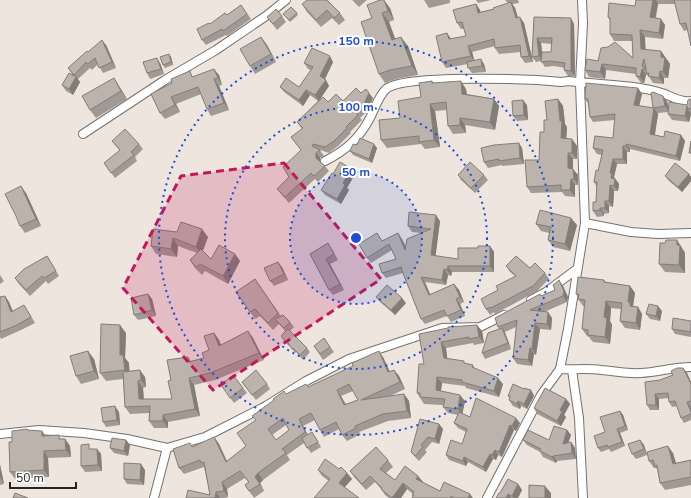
<svg xmlns="http://www.w3.org/2000/svg" width="691" height="498" viewBox="0 0 691 498" font-family="'Nunito Sans',sans-serif">
	<style>
		.lines { fill: none; stroke-linecap: round; stroke-linejoin: round }
		.minor-casing { stroke: #78716a; stroke-width: 10 }
		.minor { stroke: #fff; stroke-width: 8 }
		.wall { fill: #a19a94; fill-rule: evenodd }
		.shaded-wall { fill: #837d78 }
		.building { fill: #bbb3ac; stroke: #837d78; fill-rule: evenodd }
		.marked { fill: #c2185b; fill-opacity: 0.2; stroke: #c2185b; stroke-width: 3; stroke-dasharray: 8 5; stroke-linejoin: round }
		.ring { fill: none; stroke: #1d4ed8; stroke-width: 2; stroke-dasharray: 2 4 }
		.centre { fill: #1d4ed8; stroke: #fff; stroke-width: 2 }
		.ring-label { font-size: 12px; text-anchor: middle; font-weight: bold; fill: #1d4ed8; stroke: #fff; stroke-width: 4; stroke-linejoin: round; paint-order: stroke }
	</style>
	<rect width="100%" height="100%" fill="#ede5de"/>
	<g class="lines">
		<defs>
			<g id="minor">
				<polyline points="83,134 165,80 216,50 266,16 286,0"/>
				<path d="M 325,161 C 345,151 359,139 370,118 C 375,108 378,97 386,89 C 404,74 533,79 561,82 L 569,81 C 600,85 632,84 662,93 C 671,96 681,103 691,101"/>
				<polyline points="585,223 631,232 658,234 691,233"/>
				<polyline points="531,300 546,292 577,269"/>
				<path d="M 560,369 C 574,370 587,368 601,370 C 615,371 627,374 641,373 C 658,372 674,367 691,367"/>
				<polyline points="572,370 579,418 583,498"/>
				<polyline points="0,434 39,430 84,433 127,439 167,448 205,437 266,406 306,381 349,359 442,328 480,327 504,315"/>
				<polyline points="154,498 167,448"/>
				<polyline points="487,498 541,395 560,369 568,329 585,223 580,83 583,23 582,0"/>
			</g>
		</defs>
		<use href="#minor" class="minor-casing"/>
		<use href="#minor" class="minor"/>
	</g>
	<g class="wall">
		<polygon points="352,0 367,0 359,7"/>
		<polygon points="424,0 450,0 450,3 429,8"/>
		<polygon points="476,0 491,0 478,3"/>
		<polygon points="505,0 518,0 519,3 512,4 515,8 518,18 524,23 533,62 525,63 521,57 520,52 499,54 495,48 495,46 472,52 474,60 484,64 486,72 472,73 468,68 468,64 446,68 442,62 447,33 451,39 466,36 464,29 461,29 457,23 476,4 480,10 480,12 494,9 508,3"/>
		<polygon points="636,0 691,0 687,30 684,31 680,24 675,4 658,4 656,18 665,25 663,39 645,37 645,50 661,51 670,64 668,78 664,78 664,84 653,83 648,75 646,75 644,83 641,83 636,76 636,74 606,70 605,79 589,77 585,70 598,61 633,58 633,41 614,41 610,34 610,21 608,17 635,6"/>
		<polygon points="302,4 340,13 345,20 339,25 332,18 321,27 307,12"/>
		<polygon points="241,5 251,19 227,36 226,35 206,45 202,40 210,24 227,15"/>
		<polygon points="390,8 394,20 389,22 395,39 408,46 418,75 396,79 385,83 379,74 372,18"/>
		<polygon points="297,13 298,15 290,22 283,14"/>
		<polygon points="282,16 286,22 277,30 267,17"/>
		<path d="M 534,17 L 574,24 L 575,76 L 568,76 L 564,70 L 565,68 L 554,66 L 545,67 L 541,61 L 536,62 L 532,57 ZM 541,43 L 552,44 L 551,52 L 542,52 Z"/>
		<polygon points="261,37 267,45 276,62 255,74 250,66"/>
		<polygon points="106,45 116,68 103,73 98,64 92,70 90,68 78,79 80,82 73,95 66,91 62,85 72,74 68,68 88,52"/>
		<polygon points="169,54 171,57 173,65 165,68 163,65"/>
		<polygon points="333,62 325,79 329,86 319,100 328,102 343,101 361,93 373,98 367,111 360,118 362,120 350,132 351,133 338,146 329,153 320,150 324,156 320,158 320,161 325,166 329,171 318,182 315,179 289,203 281,194 277,189 289,177 301,150 291,137 302,129 297,122 318,101 310,95 303,106 284,92 280,87 299,87 311,70 308,69 304,63"/>
		<polygon points="160,63 164,74 150,79 147,73"/>
		<polygon points="219,75 222,85 219,86 229,110 211,116 207,109 201,94 176,104 180,112 165,119 160,113 151,94 194,76"/>
		<polygon points="114,78 127,99 96,118 90,110"/>
		<polygon points="432,81 434,83 466,89 467,94 494,99 499,106 495,130 465,125 466,133 453,134 448,126 447,110 435,111 440,147 425,149 421,144 387,148 381,140 400,118 421,97"/>
		<polygon points="638,88 642,94 639,106 653,108 667,101 668,108 687,105 691,99 691,114 689,122 672,120 668,114 668,112 658,113 658,114 655,135 664,137 681,135 685,141 680,161 630,149 630,152 627,152 627,164 617,164 614,177 619,184 618,191 614,191 613,207 609,206 609,213 604,214 604,216 597,217 593,211 596,202 597,187 594,182 598,171 602,155 597,154 593,148 613,138 615,120 593,122 590,117 588,103 585,99"/>
		<polygon points="558,99 563,106 565,124 567,127 566,139 572,139 577,146 577,159 573,159 573,169 578,175 578,185 575,185 575,197 565,196 562,192 531,193 527,187 539,160 547,120"/>
		<polygon points="527,105 528,120 517,121 513,116"/>
		<polygon points="112,141 139,144 143,149 135,157 137,161 115,178 104,163 120,151"/>
		<polygon points="519,143 522,148 524,164 502,166 502,165 488,168 484,162"/>
		<polygon points="357,145 377,148 372,163 353,155 350,151"/>
		<polygon points="350,168 354,173 354,176 347,188 349,190 341,204 325,195 321,190 333,174"/>
		<polygon points="689,174 691,177 691,181 682,192 669,181 665,176"/>
		<polygon points="458,175 484,175 488,180 475,193 461,180"/>
		<polygon points="26,193 41,226 25,233 20,226"/>
		<polygon points="440,221 435,256 458,259 478,248 490,246 494,252 494,272 452,272 451,276 448,275 446,285 425,282 430,295 454,284 459,290 464,302 460,304 465,316 451,322 447,316 425,324 421,319 403,273 386,278 382,273 396,259 392,250 371,263 367,258 382,240 402,239 406,247 421,233 412,232 408,226"/>
		<polygon points="536,224 577,225 570,251 553,247 548,240 549,233 541,231"/>
		<polygon points="153,229 208,237 203,251 211,259 235,254 240,261 228,284 205,271 202,275 195,268 190,260 197,253 178,246 177,257 156,254 151,246"/>
		<polygon points="677,240 685,253 685,273 665,272 659,264 665,243"/>
		<polygon points="332,249 338,260 330,264 344,290 333,295 329,290 310,254"/>
		<polygon points="47,256 59,276 48,284 46,281 30,296 18,283 15,278"/>
		<polygon points="506,266 530,268 545,273 549,279 537,291 495,314 494,312 490,315 486,309 498,290 515,276 510,272"/>
		<polygon points="282,267 288,280 274,286 270,281"/>
		<polygon points="0,275 4,281 0,284"/>
		<polygon points="255,279 281,316 290,322 294,327 290,331 307,348 310,352 303,360 296,352 295,353 290,346 289,346 284,341 281,336 285,331 279,324 273,330 260,316 255,319 236,292"/>
		<polygon points="604,280 606,282 630,286 635,293 633,306 634,307 638,307 642,314 640,330 625,328 620,321 621,309 611,308 610,321 612,325 610,344 593,342 589,337 587,336 582,329 585,307 583,306 578,299 578,298 576,294"/>
		<polygon points="563,286 568,297 567,302 544,312 548,312 552,318 551,330 540,329 536,355 534,354 532,366 517,364 513,358 516,327 505,332 511,349 485,359 482,353 499,328 498,327 540,294 541,296"/>
		<polygon points="148,294 152,299 156,316 138,320 134,315"/>
		<polygon points="5,296 9,302 13,311 28,311 35,323 21,330 1,339 0,337 0,297"/>
		<polygon points="376,297 406,303 395,315 380,302"/>
		<polygon points="662,311 660,321 650,319 646,314"/>
		<polygon points="691,321 691,337 675,334 672,329"/>
		<polygon points="477,325 482,331 484,343 474,345 473,343 446,348 447,358 473,365 475,369 503,384 499,397 466,388 465,386 442,383 441,391 465,401 462,414 470,417 520,423 516,431 514,430 502,457 498,455 496,460 493,459 486,472 468,462 466,466 449,460 446,455 462,444 466,432 458,428 454,423 458,415 448,413 443,407 443,405 424,404 417,393 424,364 419,334"/>
		<polygon points="248,331 253,338 264,360 215,380 194,385 200,416 168,422 168,428 154,428 149,421 149,413 130,414 125,407 123,379 106,381 100,373 126,333 125,358 129,363 129,371 145,377 146,387 143,388 144,399 172,399 171,380 188,357 191,361 204,358 209,350 214,333 219,340 221,345"/>
		<polygon points="324,338 334,352 323,360 314,346"/>
		<path d="M 383,357 L 390,372 L 394,370 L 399,376 L 405,389 L 388,397 L 404,394 L 409,401 L 411,418 L 388,421 L 359,432 L 361,434 L 347,441 L 342,435 L 339,429 L 324,437 L 320,430 L 315,420 L 303,426 L 308,435 L 316,438 L 321,447 L 311,453 L 304,443 L 287,455 L 290,460 L 263,480 L 260,483 L 264,491 L 254,498 L 249,491 L 249,483 L 245,478 L 227,489 L 228,497 L 225,498 L 186,498 L 210,495 L 204,467 L 184,474 L 179,468 L 193,447 L 214,437 L 219,444 L 227,461 L 246,446 L 256,420 L 286,394 L 308,387 ZM 353,391 L 358,400 L 346,404 L 341,396 ZM 286,425 L 289,430 L 276,440 L 272,435 Z"/>
		<polygon points="94,359 99,379 81,384 76,376"/>
		<polygon points="683,368 687,373 691,382 691,420 684,423 681,418 677,406 672,407 669,402 669,398 659,399 659,410 650,410 647,405 660,380 673,375"/>
		<polygon points="233,375 247,393 234,403 221,385"/>
		<polygon points="242,382 267,384 270,389 256,400"/>
		<polygon points="524,389 531,390 534,396 527,409 521,406 520,409 513,406 509,400 510,398 508,396"/>
		<polygon points="566,399 570,404 564,415 566,417 561,426 537,414 534,408"/>
		<polygon points="620,411 623,415 628,430 620,433 625,446 611,452 609,449 601,452 598,448 605,432"/>
		<polygon points="119,412 120,425 106,427 103,422"/>
		<polygon points="439,424 443,429 439,444 432,442 425,450 427,452 419,461 415,457 411,452"/>
		<polygon points="27,429 28,430 45,436 61,439 65,439 70,446 71,457 48,458 49,477 15,479 10,472 12,442"/>
		<polygon points="567,430 571,435 568,443 571,442 575,448 576,459 557,461 556,463 543,457 540,452 527,445 523,440 549,440"/>
		<polygon points="126,440 130,445 128,456 114,453 110,448"/>
		<polygon points="640,440 644,445 647,455 636,459 632,454"/>
		<polygon points="92,449 97,449 101,454 102,471 85,472 81,466"/>
		<polygon points="673,453 676,463 691,460 691,485 665,490 660,483 657,469 656,468 654,468 649,461"/>
		<polygon points="388,460 393,467 386,473 395,480 418,476 423,482 422,482 440,491 473,498 412,498 413,496 412,495 413,494 407,489 401,498 389,498 385,495 381,489 375,482 366,490 354,477 350,471"/>
		<polygon points="0,464 4,484 0,485"/>
		<polygon points="339,469 347,473 352,479 345,487 329,481 322,476 318,470"/>
		<polygon points="145,470 144,485 127,484 124,479"/>
		<polygon points="518,484 522,490 518,498 496,498 500,493"/>
	</g>
	<g class="shaded-wall">
		<polygon points="384,0 390,8 394,20 388,11"/>
		<polygon points="653,0 656,0 658,4 654,24 650,17"/>
		<polygon points="511,2 515,8 520,24 516,18"/>
		<polygon points="476,4 480,10 482,19 478,13"/>
		<polygon points="382,13 389,22 399,49 392,40"/>
		<polygon points="520,17 524,23 533,62 529,56"/>
		<polygon points="571,18 574,24 575,76 571,71"/>
		<polygon points="661,19 665,25 663,39 659,33"/>
		<polygon points="640,30 645,37 646,56 641,49"/>
		<polygon points="447,33 451,39 449,39"/>
		<polygon points="261,37 267,45 276,62 271,54"/>
		<polygon points="401,37 408,46 418,75 412,66"/>
		<polygon points="537,38 541,43 543,61 539,56"/>
		<polygon points="102,40 106,45 116,68 112,62"/>
		<polygon points="468,46 472,52 475,62 471,56"/>
		<polygon points="661,51 670,64 668,78 663,72 661,57"/>
		<polygon points="169,54 171,57 173,65 171,62"/>
		<polygon points="330,56 333,62 324,81 320,76"/>
		<polygon points="157,58 160,63 164,74 161,69"/>
		<polygon points="481,59 484,64 486,72 482,66"/>
		<polygon points="602,64 606,70 605,79 600,72"/>
		<polygon points="214,69 219,75 222,85 218,78"/>
		<polygon points="642,69 646,75 644,83 640,77"/>
		<polygon points="660,71 664,78 664,84 659,78"/>
		<polygon points="76,77 80,82 73,95 69,89"/>
		<polygon points="114,78 119,86 127,99 121,91"/>
		<polygon points="214,79 219,86 229,110 224,103"/>
		<polygon points="326,80 329,86 319,101 315,95"/>
		<polygon points="461,81 466,89 467,101 462,94"/>
		<polygon points="638,88 642,94 638,111 634,105"/>
		<polygon points="306,90 310,95 303,106 299,100"/>
		<polygon points="369,93 373,98 367,111 363,106"/>
		<polygon points="663,96 667,101 669,111 665,106"/>
		<polygon points="171,97 176,104 180,112 175,105"/>
		<polygon points="494,99 499,106 495,130 490,122"/>
		<polygon points="558,99 563,106 565,124 567,127 566,145 561,138 560,121"/>
		<polygon points="523,100 527,105 528,120 524,115"/>
		<polygon points="430,104 435,111 440,147 434,140"/>
		<polygon points="654,108 658,114 654,139 650,134"/>
		<polygon points="687,108 691,114 689,122 685,116"/>
		<polygon points="460,118 465,125 466,133 460,125"/>
		<polygon points="681,135 685,141 680,161 676,156"/>
		<polygon points="572,139 577,146 577,159 572,153"/>
		<polygon points="519,143 522,148 524,164 520,158"/>
		<polygon points="374,144 377,148 372,163 369,159"/>
		<polygon points="626,144 630,149 630,152 626,146"/>
		<polygon points="623,146 627,152 627,164 623,159"/>
		<polygon points="316,153 320,158 320,163 316,158"/>
		<polygon points="568,153 573,159 573,175 568,168"/>
		<polygon points="613,159 617,164 614,177 619,184 618,191 614,186 610,173"/>
		<polygon points="350,168 354,173 354,176 347,188 349,190 341,204 337,199 343,183"/>
		<polygon points="573,169 578,175 578,185 574,179"/>
		<polygon points="689,174 691,177 691,181 682,192 678,187"/>
		<polygon points="571,179 575,185 575,197 570,190"/>
		<polygon points="610,185 614,191 613,207 609,201"/>
		<polygon points="21,186 26,193 41,226 36,219"/>
		<polygon points="605,201 609,206 609,213 605,208"/>
		<polygon points="600,208 604,214 604,216 600,210"/>
		<polygon points="436,215 440,221 435,261 431,255"/>
		<polygon points="571,218 577,225 570,251 565,244"/>
		<polygon points="202,229 208,237 201,255 196,247"/>
		<polygon points="398,233 402,239 409,256 405,250"/>
		<polygon points="173,238 178,246 177,257 171,249"/>
		<polygon points="677,240 685,253 685,273 679,265 677,245"/>
		<polygon points="490,246 494,252 494,272 490,266"/>
		<polygon points="235,254 240,261 228,284 223,276"/>
		<polygon points="326,259 330,264 344,290 340,284"/>
		<polygon points="278,262 282,267 288,280 284,274"/>
		<polygon points="448,266 452,272 451,276 447,270"/>
		<polygon points="444,269 448,275 446,285 442,280"/>
		<polygon points="421,277 425,282 433,301 429,295"/>
		<polygon points="559,280 563,286 568,297 567,302 563,296"/>
		<polygon points="454,284 459,290 464,302 460,297"/>
		<polygon points="630,286 635,293 633,306 635,309 630,306 628,302"/>
		<polygon points="148,294 152,299 156,316 152,310"/>
		<polygon points="5,296 9,302 15,318 11,312"/>
		<polygon points="402,298 406,303 395,315 391,310"/>
		<polygon points="456,299 460,304 465,316 461,310"/>
		<polygon points="606,301 611,308 610,321 612,325 610,344 605,337 604,317"/>
		<polygon points="658,306 662,311 660,321 656,316"/>
		<polygon points="638,307 642,314 640,330 636,323"/>
		<polygon points="548,312 552,318 551,330 547,324"/>
		<polygon points="535,323 540,329 536,355 532,349"/>
		<polygon points="120,325 126,333 125,358 129,363 130,378 125,370 120,355"/>
		<polygon points="477,325 482,331 484,343 479,337"/>
		<polygon points="502,328 505,333 511,349 508,343"/>
		<polygon points="248,331 253,338 264,360 259,353"/>
		<polygon points="214,333 219,340 224,353 219,346"/>
		<polygon points="441,342 446,348 448,364 444,358"/>
		<polygon points="530,348 534,354 532,366 528,360"/>
		<polygon points="88,351 94,359 99,379 94,371"/>
		<polygon points="379,351 383,357 393,379 388,372"/>
		<polygon points="683,368 687,373 691,382 691,384"/>
		<polygon points="140,370 145,377 146,387 141,380"/>
		<polygon points="394,370 399,376 405,389 400,382"/>
		<polygon points="437,377 442,383 440,397 436,390"/>
		<polygon points="189,378 194,385 200,416 195,409"/>
		<polygon points="498,378 503,384 499,397 494,391"/>
		<polygon points="138,381 143,388 144,406 139,399"/>
		<polygon points="337,390 341,396 349,412 344,405"/>
		<polygon points="531,390 534,396 527,409 524,404"/>
		<polygon points="404,394 409,401 411,418 407,411"/>
		<polygon points="655,394 659,399 659,410 656,405"/>
		<polygon points="460,395 465,401 462,416 458,409"/>
		<polygon points="566,399 570,404 564,415 566,417 561,426 557,421 560,410"/>
		<polygon points="518,401 521,406 520,409 517,404"/>
		<polygon points="687,402 691,407 691,412"/>
		<polygon points="115,406 119,412 120,425 117,420"/>
		<polygon points="620,411 623,415 628,430 625,426"/>
		<polygon points="163,415 168,422 168,428 163,421"/>
		<polygon points="516,418 520,423 516,431 512,426"/>
		<polygon points="299,419 303,426 310,439 305,432"/>
		<polygon points="439,424 443,429 439,444 435,439"/>
		<polygon points="510,425 514,430 502,457 499,452"/>
		<polygon points="617,429 620,433 625,446 622,442"/>
		<polygon points="567,430 571,435 566,449 563,444"/>
		<polygon points="42,431 47,438 42,436"/>
		<polygon points="214,437 219,444 230,469 226,462"/>
		<polygon points="65,439 70,446 71,457 66,450"/>
		<polygon points="126,440 130,445 128,456 124,451"/>
		<polygon points="640,440 644,445 647,455 644,449"/>
		<polygon points="571,442 575,448 576,459 572,453"/>
		<polygon points="668,446 673,453 678,471 673,464"/>
		<polygon points="97,449 101,454 102,471 98,465"/>
		<polygon points="495,450 498,455 496,460 492,455"/>
		<polygon points="44,451 48,458 49,477 44,470"/>
		<polygon points="490,454 493,459 486,472 483,467"/>
		<polygon points="553,456 557,461 556,463 552,457"/>
		<polygon points="464,457 468,462 466,466 463,461"/>
		<polygon points="0,464 0,465 4,484 0,477"/>
		<polygon points="141,464 145,470 144,485 140,480"/>
		<polygon points="258,473 263,480 260,483 264,491 255,477"/>
		<polygon points="347,473 352,479 343,489 339,483"/>
		<polygon points="418,476 423,482 420,485 416,479"/>
		<polygon points="222,482 227,489 228,497 224,491"/>
		<polygon points="403,483 407,489 401,498 392,498"/>
		<polygon points="518,484 522,490 518,498 514,498 512,496"/>
		<polygon points="545,486 551,493 551,498 545,498"/>
		<polygon points="216,492 220,498 215,498"/>
		<polygon points="470,494 473,498 468,498"/>
		<polygon points="508,494 511,498 506,498"/>
	</g>
	<g class="building">
		<polygon points="307,0 327,0 340,13 334,18 327,10 316,20 302,4"/>
		<polygon points="380,0 384,0 388,11 382,13 392,40 401,37 412,66 390,70 379,74 361,22 372,18 367,5"/>
		<path d="M 636,0 L 653,0 L 650,17 L 661,19 L 659,33 L 640,30 L 641,49 L 661,51 L 661,57 L 665,58 L 663,72 L 660,71 L 659,78 L 648,76 L 649,73 L 646,73 L 646,69 L 642,69 L 640,77 L 636,76 L 636,68 L 602,64 L 600,72 L 585,70 L 587,59 L 598,61 L 601,48 L 608,47 L 615,42 L 633,58 L 632,35 L 610,34 L 610,18 L 608,17 L 609,3 L 635,6 ZM 644,59 L 646,69 L 642,66 Z"/>
		<polygon points="674,0 691,0 691,46 686,23 680,24"/>
		<polygon points="511,2 516,18 520,17 529,56 521,57 520,45 495,48 494,39 468,46 471,56 442,62 436,36 447,33 449,39 466,36 462,22 457,23 453,10 476,4 478,13 494,9 493,8"/>
		<polygon points="241,5 247,14 223,31 222,29 202,40 197,29 209,23 210,24 225,13 227,15"/>
		<polygon points="291,7 297,13 289,20 283,14"/>
		<polygon points="276,9 282,16 273,24 267,17"/>
		<polygon points="534,17 571,18 571,71 564,70 565,63 550,61 541,62 542,52 551,52 552,38 537,38 539,56 532,57"/>
		<polygon points="261,37 271,54 250,66 240,49"/>
		<polygon points="102,40 112,62 99,68 95,58 88,64 86,62 74,75 68,68 87,51 88,52"/>
		<polygon points="312,48 330,56 320,76 326,80 315,95 306,90 299,100 280,87 286,78 299,87 313,67 304,63"/>
		<polygon points="169,54 171,62 163,65 160,57"/>
		<polygon points="157,58 161,69 147,73 143,62"/>
		<polygon points="481,59 482,66 468,68 467,62"/>
		<polygon points="214,69 218,78 214,79 224,103 207,109 198,87 171,97 175,105 160,113 151,94 172,83 171,79 190,71 192,77"/>
		<polygon points="69,73 76,77 69,89 62,85"/>
		<polygon points="114,78 121,91 90,110 82,96"/>
		<polygon points="432,81 432,83 461,81 462,94 494,99 490,122 460,118 460,125 448,126 446,102 430,104 434,140 419,142 419,136 381,140 379,120 400,118 398,101 421,97 419,83"/>
		<polygon points="586,83 638,88 634,105 654,108 650,134 664,137 665,131 681,135 676,156 626,144 626,146 623,146 623,159 613,159 610,173 612,173 611,178 615,179 614,186 610,185 609,201 605,201 605,208 600,208 600,210 593,211 593,202 596,202 597,182 594,182 596,170 598,171 603,150 593,148 595,136 613,138 615,114 590,117 588,99 585,99"/>
		<polygon points="356,88 361,93 366,89 369,93 363,106 356,113 358,115 346,127 347,128 334,141 325,147 313,144 312,146 320,150 316,153 316,158 325,166 314,176 311,173 285,197 277,189 289,177 283,167 301,150 291,137 303,128 297,122 323,97 328,102 336,94 343,101"/>
		<polygon points="653,92 663,96 665,106 653,108 651,93"/>
		<polygon points="558,99 560,121 562,121 561,138 572,139 572,153 568,153 568,168 573,169 574,179 571,179 570,190 561,190 561,185 527,187 525,160 539,160 540,132 544,132 544,120 547,120 545,101"/>
		<polygon points="690,99 691,99 691,109 687,108 687,106 685,116 668,114 669,102 687,105 688,100"/>
		<polygon points="523,100 524,115 513,116 512,101"/>
		<polygon points="125,129 139,144 131,152 134,155 111,173 104,163 120,150 112,141"/>
		<polygon points="360,138 374,144 369,159 350,151 353,144 357,145"/>
		<polygon points="691,141 691,153 689,153"/>
		<polygon points="519,143 520,158 499,161 499,159 484,162 481,148 494,145"/>
		<polygon points="340,162 350,168 350,171 343,183 345,185 337,199 321,190 332,173 333,174"/>
		<polygon points="470,162 484,175 471,188 458,175"/>
		<polygon points="675,163 689,174 678,187 665,176"/>
		<polygon points="21,186 36,219 20,226 16,216 5,194"/>
		<polygon points="540,210 571,218 565,244 548,240 551,227 536,224"/>
		<polygon points="409,212 436,215 431,255 458,259 458,248 478,248 478,246 490,246 490,266 448,266 447,270 444,269 442,280 421,277 429,295 454,284 460,297 456,299 461,310 447,316 444,310 421,319 401,268 402,267 382,273 379,264 396,259 389,244 367,258 359,244 377,233 382,241 398,233 405,250 407,239 431,229 408,226"/>
		<polygon points="181,222 202,229 196,247 173,238 171,249 151,246 153,229 177,232"/>
		<polygon points="666,240 677,240 677,245 680,245 679,265 659,264 660,243 665,243"/>
		<polygon points="328,243 334,254 326,259 340,284 329,290 310,254"/>
		<polygon points="219,245 235,254 223,276 200,264 196,267 190,260 201,249 211,259"/>
		<polygon points="47,256 56,271 44,278 42,276 26,290 15,278 24,269"/>
		<polygon points="516,256 530,268 535,263 545,273 533,286 491,308 491,307 486,309 481,299 498,290 496,286 516,276 506,266"/>
		<polygon points="278,262 284,274 270,281 264,268"/>
		<polygon points="578,277 604,280 604,282 630,286 628,302 630,302 630,306 638,307 636,323 620,321 622,303 606,301 604,317 607,318 605,337 588,335 588,330 582,329 585,300 578,299 579,294 576,294"/>
		<polygon points="255,279 278,313 268,323 255,309 250,312 236,292"/>
		<polygon points="559,280 564,291 563,296 530,310 548,312 547,324 535,323 532,349 530,348 528,360 513,358 517,320 498,327 495,318 540,294 541,296 555,290 553,285"/>
		<polygon points="387,285 402,298 391,310 376,297"/>
		<polygon points="148,294 152,310 134,315 131,298"/>
		<polygon points="5,296 11,312 24,305 31,317 17,325 0,332 0,297"/>
		<polygon points="649,304 658,306 656,316 646,314"/>
		<polygon points="283,315 290,322 284,328 275,319"/>
		<polygon points="673,318 691,321 691,332 672,329"/>
		<polygon points="101,324 120,325 120,355 123,355 125,370 100,373"/>
		<polygon points="477,325 479,337 469,339 469,337 441,342 444,358 464,361 464,363 473,365 472,367 498,378 494,391 462,382 462,380 437,377 436,390 460,395 458,409 443,407 445,399 420,397 420,393 417,393 419,364 424,364 419,334 448,328 448,327"/>
		<polygon points="502,328 508,343 482,353 488,333"/>
		<polygon points="288,329 307,348 300,355 293,348 292,349 287,341 286,342 281,336"/>
		<polygon points="248,331 259,353 210,373 189,378 195,409 163,415 163,421 149,421 150,406 125,407 123,372 140,370 141,380 138,381 139,399 172,399 168,381 171,380 167,360 188,357 189,362 204,358 202,353 209,350 204,336 214,333 219,346"/>
		<polygon points="324,338 330,347 320,354 314,346"/>
		<polygon points="88,351 94,371 76,376 70,356"/>
		<path d="M 379,351 L 388,372 L 394,370 L 400,382 L 361,400 L 404,394 L 407,411 L 383,414 L 355,426 L 356,428 L 342,435 L 336,422 L 320,430 L 311,413 L 299,419 L 305,432 L 282,449 L 286,453 L 258,473 L 255,477 L 260,484 L 249,491 L 245,485 L 249,482 L 240,471 L 222,482 L 224,491 L 216,492 L 215,498 L 186,498 L 188,490 L 210,495 L 204,462 L 201,463 L 200,460 L 179,468 L 173,449 L 190,443 L 192,447 L 214,437 L 226,462 L 246,446 L 237,433 L 256,420 L 252,416 L 274,400 L 273,399 L 284,391 L 286,394 L 306,384 L 308,387 L 353,366 L 352,363 ZM 349,384 L 358,400 L 344,405 L 337,390 ZM 283,418 L 289,430 L 276,440 L 268,429 Z"/>
		<polygon points="677,368 683,368 691,384 691,401 687,402 691,412 691,414 681,418 675,401 669,402 668,393 655,394 656,405 647,405 645,382 660,380 673,375 671,371"/>
		<polygon points="256,370 267,384 252,395 242,382"/>
		<polygon points="233,375 243,388 230,398 221,385"/>
		<polygon points="513,384 524,389 524,388 531,390 524,404 518,401 517,404 509,400 510,396 508,396"/>
		<polygon points="545,388 566,399 560,410 562,412 557,421 534,408"/>
		<polygon points="476,398 516,418 512,426 510,425 499,452 495,450 492,455 490,454 483,467 464,457 463,461 446,455 451,440 462,444 467,429 454,423 459,412 470,417"/>
		<polygon points="115,406 117,420 103,422 101,408"/>
		<polygon points="620,411 625,426 617,429 622,442 608,447 607,445 598,448 594,436 605,432 600,417"/>
		<polygon points="420,419 439,424 435,439 428,437 421,445 423,447 415,456 411,452"/>
		<polygon points="554,426 567,430 563,444 571,442 572,453 553,456 552,457 540,451 541,449 523,440 528,430 549,440"/>
		<polygon points="27,429 27,430 42,431 42,436 59,435 59,439 65,439 66,450 44,451 44,470 10,472 9,442 12,442 12,431"/>
		<polygon points="312,432 318,442 307,448 302,438"/>
		<polygon points="112,438 126,440 124,451 110,448"/>
		<polygon points="640,440 644,449 632,454 628,444"/>
		<polygon points="89,444 89,449 97,449 98,465 81,466 81,445"/>
		<polygon points="668,446 673,464 691,460 691,477 660,483 657,465 655,466 653,460 649,461 647,452"/>
		<polygon points="376,447 388,460 380,469 395,480 405,466 418,476 416,479 440,491 444,482 470,494 468,498 454,498 451,496 451,498 412,498 414,495 412,495 414,492 403,483 392,498 381,489 382,488 370,476 362,484 350,471"/>
		<polygon points="325,459 339,469 341,467 347,473 339,483 359,498 314,498 330,479 318,470"/>
		<polygon points="124,463 141,464 140,480 124,479"/>
		<polygon points="508,479 518,484 512,496 508,494 506,498 496,498 499,493 500,493"/>
		<polygon points="529,485 545,486 545,498 550,498 529,498"/>
		<polygon points="15,493 28,498 13,498"/>
	</g>
	<path class="marked" d="M 284,163 L 381,279 L 213,390 L 123,288 L 181,176 Z"/>
	<circle cx="356" cy="238" r="66" fill="#1d4ed8" fill-opacity=".12"/>
	<g class="ring">
		<circle cx="356" cy="238" r="66"/>
		<circle cx="356" cy="238" r="131"/>
		<circle cx="356" cy="238" r="197"/>
	</g>
	<circle cx="356" cy="238" r="6" class="centre"/>
	<g class="ring-label">
		<text x="356" y="45">150 m</text>
		<text x="356" y="111">100 m</text>
		<text x="356" y="176">50 m</text>
	</g>
	<path d="M10 482v6h66v-6" fill="none" stroke="#272422" stroke-width="2"/>
	<text x="16" y="482" font-size="12" fill="#272422" stroke="#ffffff" stroke-width="3" paint-order="stroke">50 m</text>
</svg>
